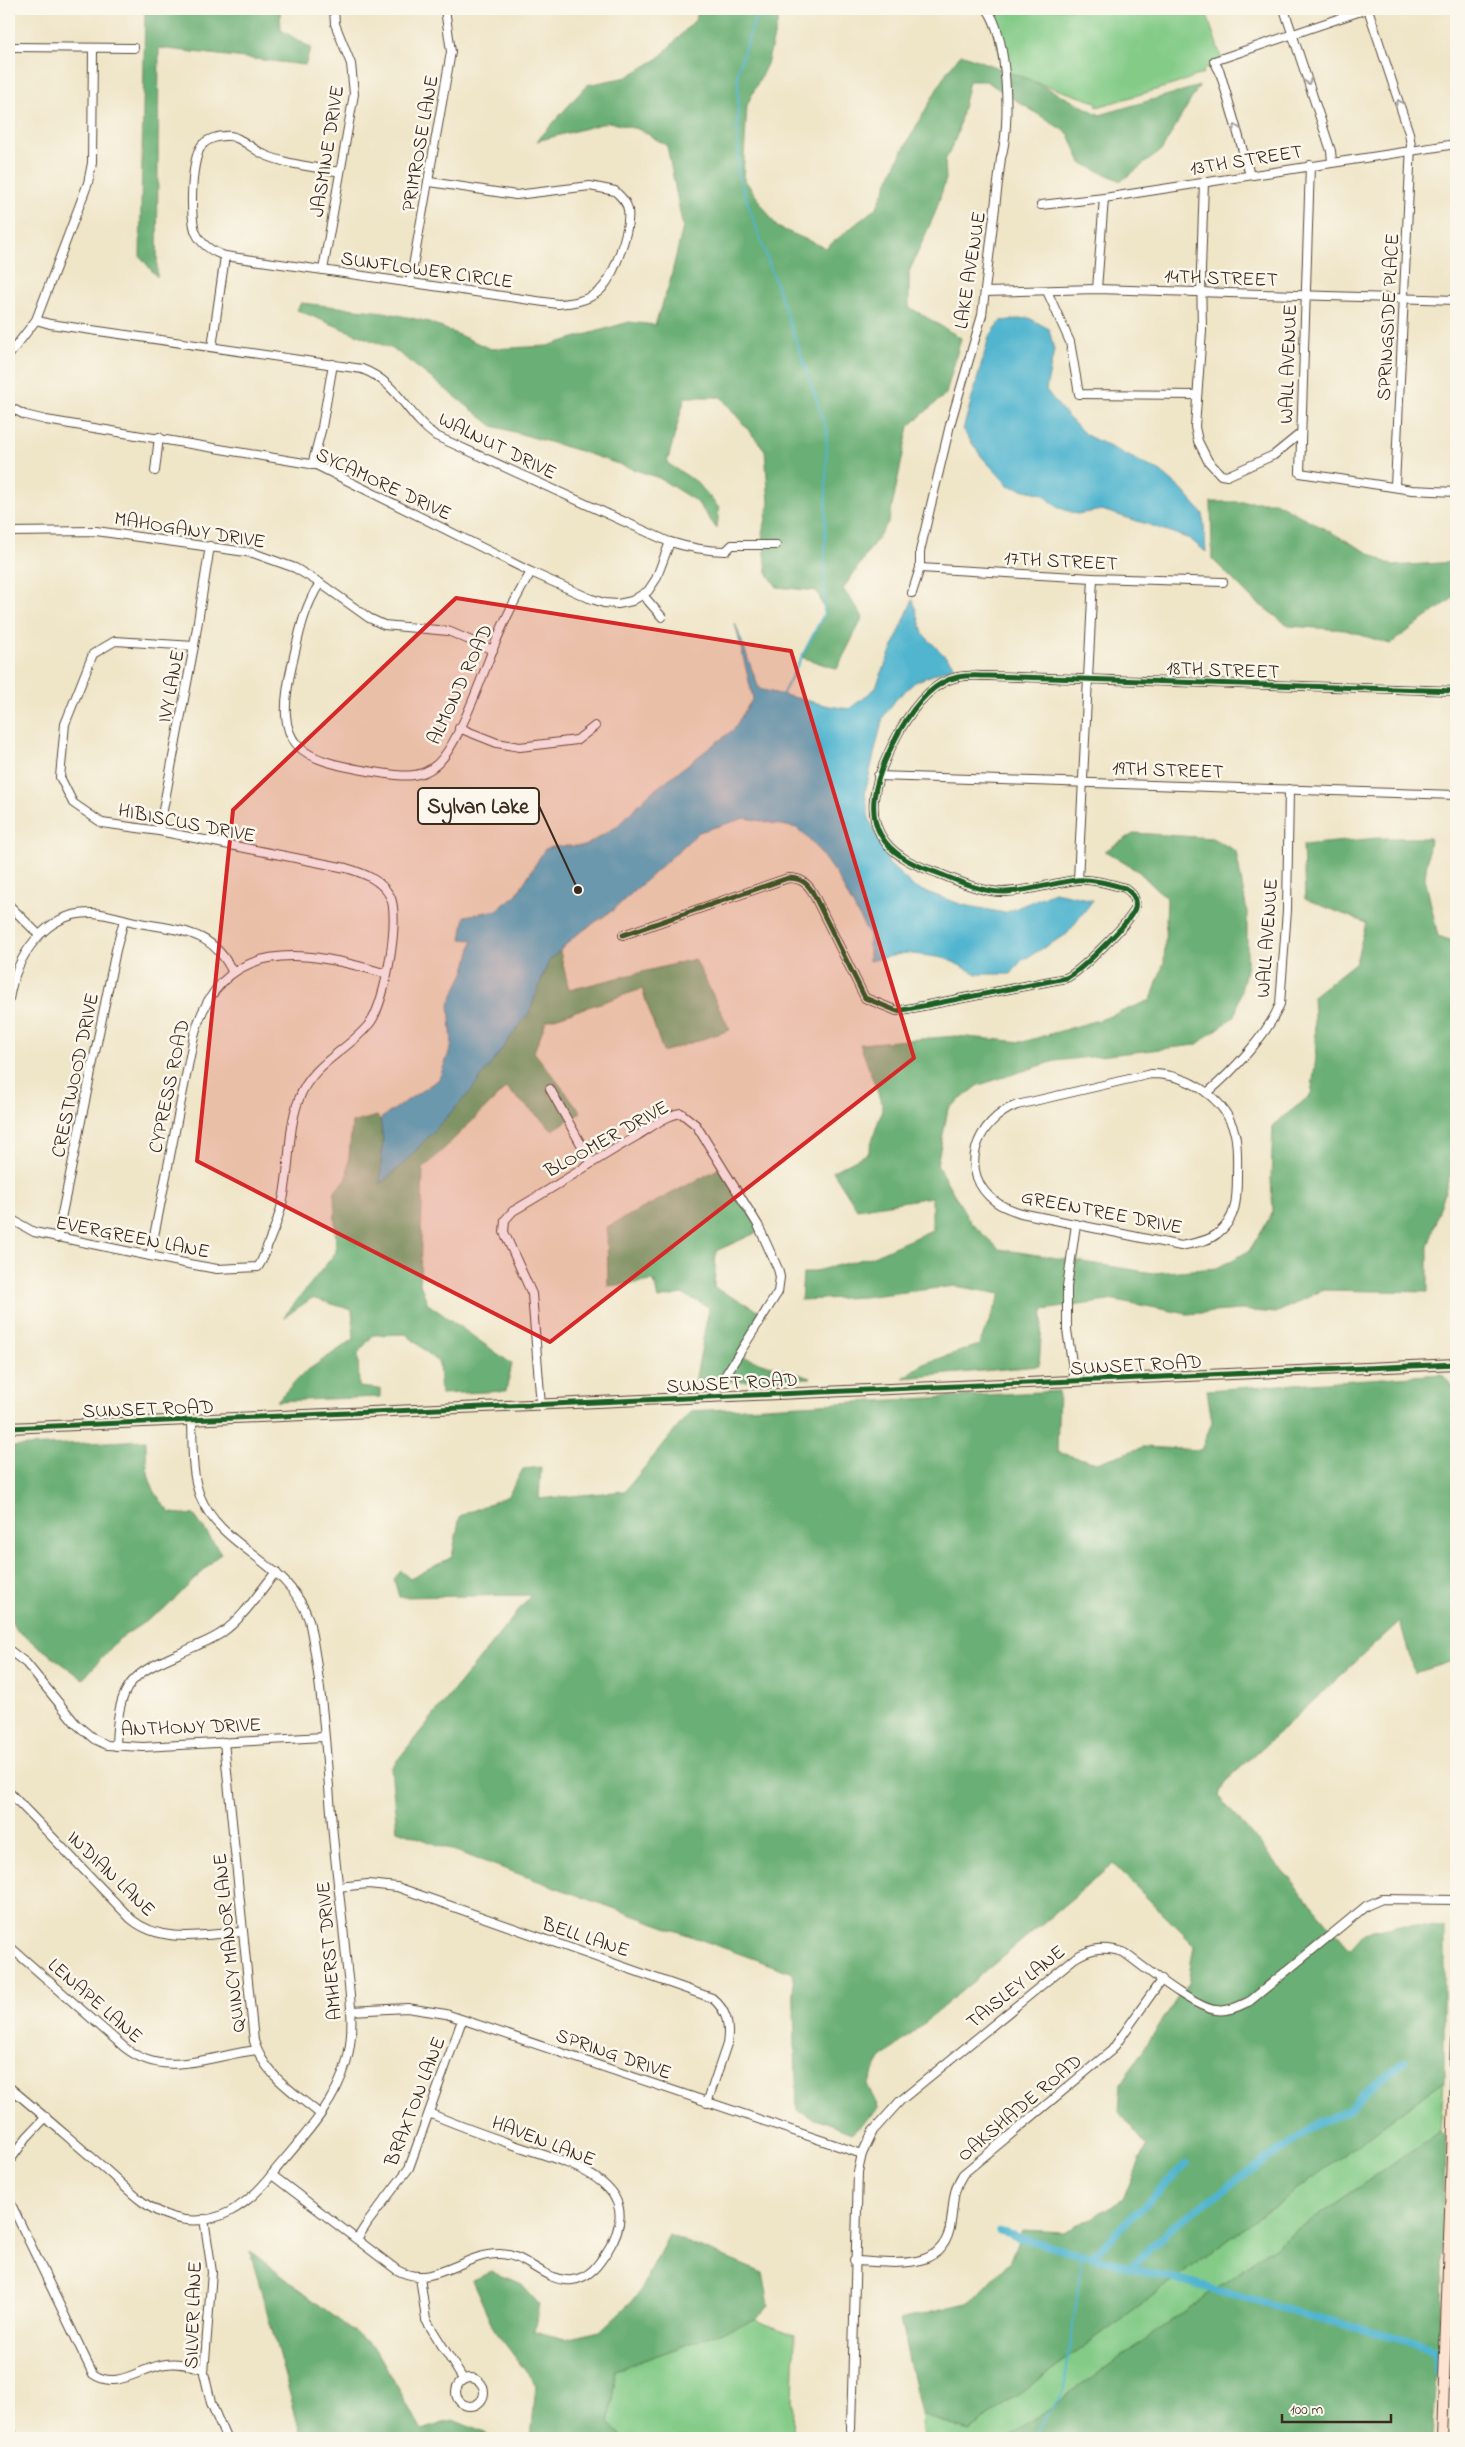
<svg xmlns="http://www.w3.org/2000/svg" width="1465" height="2447" viewBox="0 0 1465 2447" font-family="'Indie Flower',sans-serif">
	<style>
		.green { fill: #83cb87; stroke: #5f7a52 }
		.forest { fill: #6aaf74; stroke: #526c49 }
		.water { fill: #51b5cf; stroke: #467076 }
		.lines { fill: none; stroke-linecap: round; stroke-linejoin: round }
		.stream { stroke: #51b5cf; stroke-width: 2 }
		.canal { stroke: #51b5cf; stroke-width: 8 }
		.street-casing { stroke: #564637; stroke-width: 10 }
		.secondary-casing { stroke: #564637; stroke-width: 12 }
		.street { stroke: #fff; stroke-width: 8 }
		.secondary { stroke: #fde4d0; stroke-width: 10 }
		.cycleway-casing { stroke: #fbf7ec; stroke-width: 8 }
		.cycleway { stroke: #1b5e20; stroke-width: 5 }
		.oneway { stroke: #a79f9a }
		.marked { fill: #d62828; fill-opacity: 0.2; stroke: #d62828; stroke-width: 4; stroke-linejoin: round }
		.labels { text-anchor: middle; stroke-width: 5; stroke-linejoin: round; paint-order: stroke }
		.street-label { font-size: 20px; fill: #3b2a1e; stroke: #fbf7ec }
		.leader { fill: none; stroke: #3b2a1e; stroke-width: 2 }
		.callout-dot { fill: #3b2a1e; stroke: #fbf7ec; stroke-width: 2 }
		.callout { fill: #fbf7ec; stroke: #3b2a1e; stroke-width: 2 }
		.callout-label { font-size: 21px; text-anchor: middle; font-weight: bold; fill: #3b2a1e }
	</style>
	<rect width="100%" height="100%" fill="#fbf7ec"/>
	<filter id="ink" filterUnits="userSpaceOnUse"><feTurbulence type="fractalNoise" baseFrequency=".02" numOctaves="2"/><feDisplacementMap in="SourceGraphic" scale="10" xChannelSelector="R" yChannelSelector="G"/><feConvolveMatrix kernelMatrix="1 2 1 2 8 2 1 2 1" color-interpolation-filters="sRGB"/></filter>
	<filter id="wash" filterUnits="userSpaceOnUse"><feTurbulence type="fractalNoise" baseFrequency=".0096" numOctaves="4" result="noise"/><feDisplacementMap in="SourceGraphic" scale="20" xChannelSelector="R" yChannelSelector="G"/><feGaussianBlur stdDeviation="1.12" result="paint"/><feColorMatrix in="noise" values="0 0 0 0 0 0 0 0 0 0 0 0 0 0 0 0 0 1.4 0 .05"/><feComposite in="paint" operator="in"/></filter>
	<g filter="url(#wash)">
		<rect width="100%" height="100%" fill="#efe5c7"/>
		<g class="green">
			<polygon points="990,9 1205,9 1222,60 1203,70 1204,73 1176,84 1097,107 1096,102 1004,72"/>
			<polygon points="1444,2081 1440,2131 1310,2221 1008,2438 924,2438 921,2415 969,2431"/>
			<polygon points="755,2320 795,2335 792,2438 623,2438 609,2423 616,2370"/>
		</g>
		<g class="forest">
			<polygon points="145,9 280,9 281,30 311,48 305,65 159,48 157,277 140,256"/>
			<polygon points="700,9 781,9 767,64 747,105 743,177 777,227 826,248 877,207 898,159 946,73 961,54 1033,81 1100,115 1199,86 1161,151 1121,181 1081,163 1069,134 986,81 969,81 957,135 945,161 946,179 935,213 909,272 909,307 961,338 946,394 909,426 889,521 843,589 863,617 837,669 801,657 825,611 817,591 777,587 767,573 763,533 769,503 765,450 721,397 685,397 667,463 697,482 719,508 717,529 697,502 659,478 577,450 493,426 395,350 297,310 301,303 384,312 429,322 491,349 547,346 629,322 655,325 669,285 683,227 667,146 641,130 609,122 537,141 587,85 627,77 659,58 695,20"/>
			<polygon points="1211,502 1275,502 1393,566 1456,562 1456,596 1390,644 1345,630 1289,626 1252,599 1212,559"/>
			<polygon points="1135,833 1212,838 1236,851 1247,912 1247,966 1235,1016 1196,1045 1055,1061 979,1085 948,1109 937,1165 971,1223 999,1249 1153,1273 1217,1268 1249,1251 1273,1212 1271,1179 1273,1125 1311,1095 1316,1058 1313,996 1356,962 1366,923 1305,899 1303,845 1378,838 1430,838 1425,878 1438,936 1456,942 1456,1156 1428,1247 1428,1292 1323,1290 1276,1313 1241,1310 1187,1314 1115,1300 1043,1310 1039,1366 903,1378 923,1364 979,1345 1001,1294 955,1286 863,1297 801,1300 803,1274 871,1257 932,1230 932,1197 857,1209 833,1171 868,1153 883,1107 860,1044 956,1036 1023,1042 1105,1018 1151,1000 1164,962 1167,899 1139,872 1105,851"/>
			<polygon points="558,943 569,990 695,959 730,1030 663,1052 642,989 546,1021 534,1052 581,1112 553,1130 506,1088 423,1169 420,1284 428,1304 512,1364 506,1391 441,1394 439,1363 406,1334 373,1335 358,1353 359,1387 380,1389 380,1397 277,1401 302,1374 354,1339 352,1310 312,1298 283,1318 336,1252 334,1192 347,1178 352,1123 377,1116 400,1154"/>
			<polygon points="722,1167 760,1231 716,1251 714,1288 766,1314 737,1355 811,1378 695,1383 709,1307 682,1294 658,1299 654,1281 608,1286 607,1227"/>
			<polygon points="1442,1374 1456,1391 1456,1660 1414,1673 1400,1621 1225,1782 1219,1796 1350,1949 1364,1933 1401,1925 1444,1927 1444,2081 969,2431 921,2415 900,2319 971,2302 1011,2260 1023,2230 1063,2232 1092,2218 1123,2198 1147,2146 1119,2112 1121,2083 1188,1982 1194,1945 1113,1864 881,2059 867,2085 879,2109 851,2133 797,2111 793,1973 397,1830 391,1768 531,1595 399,1597 394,1579 401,1571 410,1579 452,1557 460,1516 508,1496 523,1469 541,1467 539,1499 625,1491 691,1411 1059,1391 1057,1452 1097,1463 1143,1447 1201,1450 1212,1422 1207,1390"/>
			<path d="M 146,1440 C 146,1474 148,1488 171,1513 L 194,1515 L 221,1553 L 167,1607 L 119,1639 L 83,1679 L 15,1629 L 9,1616 L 9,1447 Z"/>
			<path d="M 1440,2131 L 1445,2136 C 1444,2237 1441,2338 1432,2438 L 1008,2438 L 1310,2221 Z"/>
			<polygon points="669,2235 763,2273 769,2305 755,2320 616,2370 609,2423 623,2438 531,2438 536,2385 494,2329 472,2280 491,2272 520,2283 539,2304 534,2331 565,2339 600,2331 637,2296"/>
			<polygon points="250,2251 376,2349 422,2430 453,2420 497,2438 302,2438"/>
		</g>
		<g class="water">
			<polygon points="1029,318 1049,329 1054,350 1046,390 1065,414 1086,435 1161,472 1182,490 1203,514 1206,552 1190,539 1150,525 1102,510 1077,514 1057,507 1043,494 1009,486 981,456 963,430 989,337 1001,321"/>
			<polygon points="913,599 923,634 955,666 915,682 897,698 883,717 865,792 869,818 889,864 915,888 963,905 1005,913 1054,892 1093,900 1067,934 1021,961 1011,974 977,974 945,958 905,953 869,961 869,935 837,876 814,844 797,828 745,818 699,832 613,910 575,936 549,961 529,1013 471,1091 401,1166 380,1184 383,1139 380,1119 439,1079 452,1045 449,1003 465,971 473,940 461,939 465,916 497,910 517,894 545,849 557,846 585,846 617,826 649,794 733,730 753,698 735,623 759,689 829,706 849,709 875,689"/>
		</g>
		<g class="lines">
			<g class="stream">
				<polyline points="758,9 738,70 738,175 827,430 824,614 782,695"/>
				<path d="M 1037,2438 C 1041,2431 1042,2423 1046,2415 C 1052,2405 1061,2400 1064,2388 L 1078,2291 L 1081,2254"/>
			</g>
			<g class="canal">
				<polyline points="1000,2232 1303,2314 1413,2341 1435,2351 1438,2373"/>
				<polyline points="1091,2257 1186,2165"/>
				<polyline points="1130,2268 1171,2228 1199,2207 1320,2122 1349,2110 1362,2094 1404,2062"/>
			</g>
		</g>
	</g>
	<g filter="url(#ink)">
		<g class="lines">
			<defs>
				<g id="street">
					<polyline points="1284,9 1331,151 1332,162"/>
					<polyline points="1368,9 1409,133 1411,145 1395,486"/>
					<polyline points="9,47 134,48"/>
					<polyline points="1310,165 1300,473 1412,490 1456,492"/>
					<path d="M 340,172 C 316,167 288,165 265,155 C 253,150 238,134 225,136 C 218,136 208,139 203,144 C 191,155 189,218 196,233 C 202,246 213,252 225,256 L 558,304 C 573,303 586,301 598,292 C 613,281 631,228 628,210 C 627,202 621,197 615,191 L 590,186 L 516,195 L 430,182"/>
					<polyline points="1250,175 1220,72 1214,61 1367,9"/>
					<polyline points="1204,182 1201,270 1202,331 1195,427 1198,441 1208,461 1221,475 1227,476 1274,455 1301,433"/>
					<polyline points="1041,205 1104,198 1456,144"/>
					<polyline points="323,270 354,94 351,64 335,24 334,9"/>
					<polyline points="410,283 451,52 445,9"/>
					<polyline points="1097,289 1104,198"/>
					<polyline points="1047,291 1070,342 1079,394 1197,395"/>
					<polyline points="985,292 1097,289 1456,300"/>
					<path d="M 36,320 L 50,324 L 362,369 C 399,383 406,415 436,436 L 667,541 C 686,547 705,551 726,551 L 732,545 L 776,545"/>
					<polyline points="212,347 225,256"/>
					<polyline points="9,355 36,320 88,183 92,163 93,49"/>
					<polyline points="9,407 25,415 46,420 316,465 531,572 589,598 604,603 618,604 632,601 648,591 656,579 670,542"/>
					<polyline points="312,465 322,427 333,364"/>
					<polyline points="155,471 159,437"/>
					<polyline points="9,532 96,531 253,553 295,568 320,583 369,618 384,625 448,631 493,650"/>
					<polyline points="920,568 1093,578 1223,582"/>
					<path d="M 320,583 C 303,609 299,635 292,665 C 273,748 297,759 374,772 C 396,775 418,781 436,765 C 459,746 484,670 497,639 C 506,617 519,592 531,572"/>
					<path d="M 912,593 L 920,568 L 920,551 L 950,425 L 982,315 L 1001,158 C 1011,126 1008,37 987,9"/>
					<polyline points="643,595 662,617"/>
					<polyline points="459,728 497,743 520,747 577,740 595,726"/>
					<polyline points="878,776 1456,795"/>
					<polyline points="159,831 194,646 210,546"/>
					<polyline points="1078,880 1093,578"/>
					<polyline points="9,905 39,935"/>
					<path d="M 623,935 L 788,878 C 800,878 806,882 812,891 L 865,998 L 897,1011 L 1066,978 C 1079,973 1132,920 1135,908 C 1137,898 1132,893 1125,888 C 1110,884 1093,879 1077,880 C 1051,883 1028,892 1002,892 C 982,892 958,881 940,874 C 927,869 913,865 902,857 C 853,825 878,771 899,732 C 912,709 931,682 958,677 C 968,675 979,676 989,676 L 1456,691"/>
					<path d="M 9,999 C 16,957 44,912 92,913 C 110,914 127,921 145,924 C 185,931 214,932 233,973"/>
					<path d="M 1151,1074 C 1188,1074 1225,1097 1235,1134 C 1238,1147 1237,1162 1237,1175 C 1237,1198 1237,1219 1217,1234 C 1207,1242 1193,1243 1181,1246 L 1021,1213 C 1013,1210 1004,1208 996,1202 C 956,1173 976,1120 1017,1105 Z"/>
					<polyline points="550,1089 591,1162"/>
					<path d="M 1207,1093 C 1231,1073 1269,1033 1280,1004 L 1287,910 L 1289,789"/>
					<path d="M 9,1218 L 34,1232 L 189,1264 L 217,1269 L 258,1267 C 264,1259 266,1248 270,1239 C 278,1221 284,1201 286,1181 C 290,1154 289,1125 299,1099 C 312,1063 348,1051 370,1023 C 385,1004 401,916 390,896 C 380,879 363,873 346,868 L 159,831 L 102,823 L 73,803 L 60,777 L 65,724 L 93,654 L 115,641 L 194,646"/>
					<polyline points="57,1238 116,950 124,920"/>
					<path d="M 150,1256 L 194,1036 C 221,934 307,950 387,974"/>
					<polyline points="1075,1382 1067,1330 1067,1287 1076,1224"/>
					<path d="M 541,1406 L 532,1294 L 504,1232 L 505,1220 L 513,1211 C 555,1187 595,1160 637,1136 C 650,1128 666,1115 681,1113 L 696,1125 L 758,1225 L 778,1269 L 780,1277 L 778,1292 L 711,1398"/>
					<polyline points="9,1650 26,1663 76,1724 94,1739 107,1745 143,1747 323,1737"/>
					<path d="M 224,1742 L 254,2041 C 264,2075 295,2093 320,2114"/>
					<path d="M 116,1746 C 118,1673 137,1673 196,1646 C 205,1642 215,1638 223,1632 C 244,1617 259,1592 276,1572"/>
					<path d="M 9,1792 L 131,1919 C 162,1945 205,1934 242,1932"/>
					<path d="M 338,1887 L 368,1884 L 397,1887 L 712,1998 C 727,2010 730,2025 727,2044 L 707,2103"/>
					<path d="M 9,1946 L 124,2047 C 164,2080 211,2055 257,2050"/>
					<polyline points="351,2011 407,2008 446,2014 862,2154"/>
					<path d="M 9,2087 C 41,2113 71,2140 103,2167 C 124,2185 144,2209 172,2217 C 214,2230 249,2205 273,2173 C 300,2140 334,2106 346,2064 C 355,2033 351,2001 347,1969 C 344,1931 339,1894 335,1856 C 327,1778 325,1697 309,1620 C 289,1561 221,1549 200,1496 C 191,1473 193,1445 192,1421"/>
					<polyline points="9,2162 27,2137 46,2117"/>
					<path d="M 272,2175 L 397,2270 C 432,2290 463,2254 498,2254 C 526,2253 545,2283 572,2280 C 590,2278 599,2264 608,2250 C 652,2180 560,2161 514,2145 C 485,2135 457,2125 429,2113"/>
					<path d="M 9,2200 L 93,2374 C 117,2391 141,2367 166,2364 C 179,2362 191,2366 204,2369"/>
					<polyline points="204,2219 212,2272 204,2373 211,2403 226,2438"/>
					<polyline points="357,2239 368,2222 409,2168 462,2020"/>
					<path d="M 854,2261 C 892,2262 945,2274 951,2222 C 954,2203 952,2191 963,2174 L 1112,2050 L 1162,1979"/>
					<polyline points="420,2276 426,2320 463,2379"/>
					<circle cx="470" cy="2392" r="14"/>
					<polyline points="9,2427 14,2438"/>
					<path d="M 851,2429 L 858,2172 L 862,2154 L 873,2131 L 900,2101 L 1075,1958 C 1091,1948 1104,1946 1123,1952 C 1143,1966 1194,2008 1216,2010 C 1228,2012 1239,2006 1250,2001 L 1366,1906 L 1382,1899 L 1456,1900"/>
				</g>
				<g id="secondary">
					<polyline points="9,1428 1456,1364"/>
					<polyline points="1442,2438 1456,2041"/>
				</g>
			</defs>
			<use href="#street" class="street-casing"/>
			<use href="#secondary" class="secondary-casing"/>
			<use href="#street" class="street"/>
			<use href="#secondary" class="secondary"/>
			<defs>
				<g id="cycleway">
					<path d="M 623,935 L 788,878 C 800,878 806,882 812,891 L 865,998 L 897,1011 L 1066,978 C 1079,973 1132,920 1135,908 C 1137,898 1132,893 1125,888 C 1110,884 1093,879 1077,880 C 1051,883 1028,892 1002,892 C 982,892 958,881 940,874 C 927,869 913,865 902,857 C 853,825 878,771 899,732 C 912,709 931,682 958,677 C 968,675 979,676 989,676 L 1456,691"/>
					<polyline points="9,1428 1456,1364"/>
				</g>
			</defs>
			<use href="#cycleway" class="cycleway-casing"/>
			<use href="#cycleway" class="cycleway"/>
		</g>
		<defs><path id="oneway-chevron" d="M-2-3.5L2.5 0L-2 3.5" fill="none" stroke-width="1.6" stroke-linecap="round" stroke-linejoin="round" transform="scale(1.25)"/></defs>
		<g class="oneway">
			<use href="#oneway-chevron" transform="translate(1308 81) rotate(71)"/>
			<use href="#oneway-chevron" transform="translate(1399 103) rotate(-109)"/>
			<use href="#oneway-chevron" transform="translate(1236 128) rotate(-106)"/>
		</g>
	</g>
	<path class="marked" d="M 456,598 L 791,651 L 914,1058 L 550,1342 L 197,1161 L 233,810 Z"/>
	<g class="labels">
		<g class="street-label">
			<text transform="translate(419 143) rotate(-80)" y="7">PRIMROSE LANE</text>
			<text transform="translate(326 151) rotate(-81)" y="7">JASMINE DRIVE</text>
			<text transform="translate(1246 159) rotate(-9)" y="7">13TH STREET</text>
			<text transform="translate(427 269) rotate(8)" y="7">SUNFLOWER CIRCLE</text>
			<text transform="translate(969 270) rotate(-81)" y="7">LAKE AVENUE</text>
			<text transform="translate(1221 277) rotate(2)" y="7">14TH STREET</text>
			<text transform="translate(1387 317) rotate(-87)" y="7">SPRINGSIDE PLACE</text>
			<text transform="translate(1287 364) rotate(-88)" y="7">WALL AVENUE</text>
			<text transform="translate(498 445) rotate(26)" y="7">WALNUT DRIVE</text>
			<text transform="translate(384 483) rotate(25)" y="7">SYCAMORE DRIVE</text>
			<text transform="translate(190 529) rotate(9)" y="7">MAHOGANY DRIVE</text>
			<text transform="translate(1061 560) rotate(3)" y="7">17TH STREET</text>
			<text transform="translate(1223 669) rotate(2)" y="7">18TH STREET</text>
			<text transform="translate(459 684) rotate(-65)" y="7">ALMOND ROAD</text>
			<text transform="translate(170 686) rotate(-79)" y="7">IVY LANE</text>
			<text transform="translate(1168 769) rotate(2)" y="7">19TH STREET</text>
			<text transform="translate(187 822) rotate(11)" y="7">HIBISCUS DRIVE</text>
			<text transform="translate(1266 938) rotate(-86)" y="7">WALL AVENUE</text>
			<text transform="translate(74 1075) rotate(-78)" y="7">CRESTWOOD DRIVE</text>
			<text transform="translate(168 1086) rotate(-78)" y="7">CYPRESS ROAD</text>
			<text transform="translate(606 1138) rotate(-29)" y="7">BLOOMER DRIVE</text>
			<text transform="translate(1102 1211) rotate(11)" y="7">GREENTREE DRIVE</text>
			<text transform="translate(133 1236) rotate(11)" y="7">EVERGREEN LANE</text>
			<text transform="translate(1136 1364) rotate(-3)" y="7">SUNSET ROAD</text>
			<text transform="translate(732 1382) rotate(-3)" y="7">SUNSET ROAD</text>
			<text transform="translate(148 1408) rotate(-2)" y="7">SUNSET ROAD</text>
			<text transform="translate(191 1726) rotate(-2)" y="7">ANTHONY DRIVE</text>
			<text transform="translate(112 1873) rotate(44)" y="7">INDIAN LANE</text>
			<text transform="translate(586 1936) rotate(18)" y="7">BELL LANE</text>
			<text transform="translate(228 1943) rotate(-96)" y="7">QUINCY MANOR LANE</text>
			<text transform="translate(328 1951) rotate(-95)" y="7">AMHERST DRIVE</text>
			<text transform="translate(1015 1986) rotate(-39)" y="7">TAISLEY LANE</text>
			<text transform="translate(96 2000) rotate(41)" y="7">LENAPE LANE</text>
			<text transform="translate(614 2053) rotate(19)" y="7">SPRING DRIVE</text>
			<text transform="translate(414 2101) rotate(-69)" y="7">BRAXTON LANE</text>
			<text transform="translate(1019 2107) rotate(-40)" y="7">OAKSHADE ROAD</text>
			<text transform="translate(544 2140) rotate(21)" y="7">HAVEN LANE</text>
			<text transform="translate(192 2315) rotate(-88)" y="7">SILVER LANE</text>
		</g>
	</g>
	<path class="leader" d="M578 890L539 806"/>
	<circle class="callout-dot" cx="578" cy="890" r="5"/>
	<rect class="callout" x="418" y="788" width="121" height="36" rx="5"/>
	<g class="callout-label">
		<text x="478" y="813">Sylvan Lake</text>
	</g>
	<rect width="1465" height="2447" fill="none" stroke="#fbf7ec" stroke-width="30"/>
	<path d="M1282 2414v8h109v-8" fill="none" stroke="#3b2a1e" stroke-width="2.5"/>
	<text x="1290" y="2414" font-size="15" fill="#3b2a1e" stroke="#fbf7ec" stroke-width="4" paint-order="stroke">100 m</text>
</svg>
